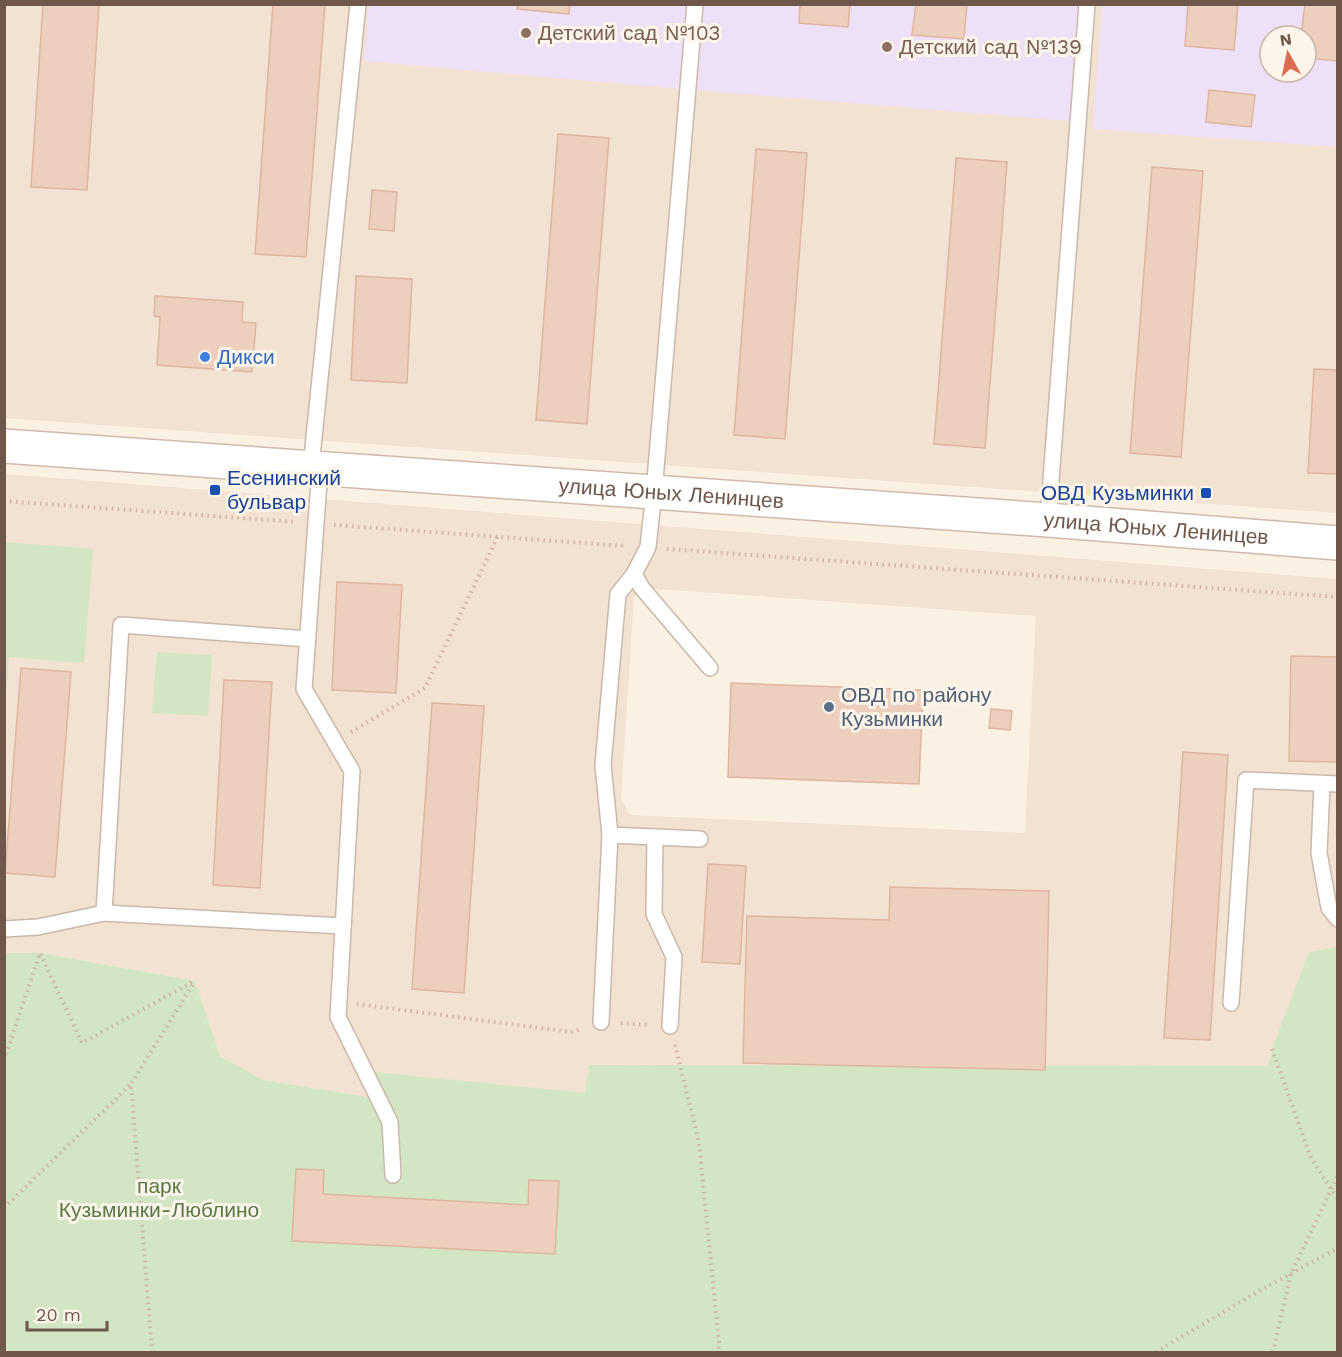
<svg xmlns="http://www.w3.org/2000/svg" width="1342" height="1357" viewBox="0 0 1342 1357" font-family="'Work Sans',sans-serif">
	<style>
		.residential { fill: #f1e2d2; fill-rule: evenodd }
		.education { fill: #eee0f6; fill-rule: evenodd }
		.green { fill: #d2e6c3 }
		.building { fill: #edcfbd; stroke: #dfb59f; stroke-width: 1.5 }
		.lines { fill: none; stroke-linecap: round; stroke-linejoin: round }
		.lane-casing { stroke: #cab8ab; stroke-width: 18 }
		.secondary-casing { stroke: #cfbaab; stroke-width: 36 }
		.path { stroke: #d2b2a1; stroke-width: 4; stroke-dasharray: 1.5 4.5; stroke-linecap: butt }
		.lane { stroke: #fff; stroke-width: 15 }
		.secondary { stroke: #fff; stroke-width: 33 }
		.education-dot { fill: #8d6e63; stroke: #fdf5e9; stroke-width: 2 }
		.shop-dot { fill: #3f7fe0; stroke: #fdf5e9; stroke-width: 2 }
		.transit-dot { fill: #1a4fb4; stroke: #fdf5e9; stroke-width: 2 }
		.service-dot { fill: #5c6f8a; stroke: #fdf5e9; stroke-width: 2 }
		.labels { text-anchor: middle; stroke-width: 6; stroke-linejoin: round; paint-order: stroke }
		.education-label { font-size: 21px; fill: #785e54; stroke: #fdf5e9; text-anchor: start }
		.shop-label { font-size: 21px; fill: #366cbe; stroke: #fdf5e9; text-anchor: start }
		.transit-label { font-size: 21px; fill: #164399; stroke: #fdf5e9; text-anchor: start }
		.street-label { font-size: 21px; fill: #70574b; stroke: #fdf5e9 }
		.service-label { font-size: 21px; fill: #4e5e75; stroke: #fdf5e9; text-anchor: start }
		.park-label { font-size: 21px; fill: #587a47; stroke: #fdf5e9 }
	</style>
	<rect width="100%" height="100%" fill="#faf1e3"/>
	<g class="residential">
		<path d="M 4,5 L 1337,5 L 1337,513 L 5,418 ZM 1270,36 L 1306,36 L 1306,72 L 1270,72 Z"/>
		<path d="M 4,474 L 1337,579 L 1337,947 L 1309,952 L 1249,1147 L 378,1099 L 263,1080 L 220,1056 L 195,981 L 40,953 L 5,953 ZM 643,588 L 1036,616 L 1025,833 L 630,815 L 621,798 L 634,597 Z"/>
	</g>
	<g class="education">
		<polygon points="369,5 688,5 681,89 364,61"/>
		<polygon points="701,5 1080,5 1070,121 694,90"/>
		<path d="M 1102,5 L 1337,5 L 1337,147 L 1093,129 ZM 1270,36 L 1306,36 L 1306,72 L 1270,72 Z"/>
	</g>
	<g class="green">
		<polygon points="5,542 93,549 84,663 9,657 5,706"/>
		<polygon points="157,652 212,655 208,716 152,713"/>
		<polygon points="1337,947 1337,1352 5,1352 4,953 40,953 195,981 220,1056 263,1080 385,1100 374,1072 585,1093 589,1065 1268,1066 1272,1049 1309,952"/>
	</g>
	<g class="building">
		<polygon points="43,4 99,4 87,190 31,187"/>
		<polygon points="273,4 325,4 306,257 255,254"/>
		<polygon points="518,4 570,4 569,14 517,9"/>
		<polygon points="800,4 850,4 848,27 799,23"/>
		<polygon points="916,4 967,4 964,39 912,35"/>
		<polygon points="1188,4 1238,4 1234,50 1185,46"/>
		<polygon points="1305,4 1338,4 1338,61 1306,58 1306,36 1301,36"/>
		<polygon points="1209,90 1255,95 1251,127 1206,122"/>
		<polygon points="558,134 609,138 587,424 536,420"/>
		<polygon points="756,149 807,153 785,439 734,435"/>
		<polygon points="956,158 1007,162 985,448 934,444"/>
		<polygon points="1152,167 1203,171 1181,457 1130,453"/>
		<polygon points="372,190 397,192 394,231 369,229"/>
		<polygon points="356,276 412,279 407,383 351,380"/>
		<polygon points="155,296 243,302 242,322 256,323 252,372 157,365 160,317 154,316"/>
		<polygon points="1314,369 1338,370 1338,474 1308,473"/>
		<polygon points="337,582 402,585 396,693 332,690"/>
		<polygon points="1291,656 1338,657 1338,762 1289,761"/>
		<polygon points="21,668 71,672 55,877 5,873"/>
		<polygon points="224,680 272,682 260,888 213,885"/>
		<polygon points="731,683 923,690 919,784 728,777"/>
		<polygon points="432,703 484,706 464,993 412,989"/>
		<polygon points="991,709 1012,711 1010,730 989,728"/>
		<polygon points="1183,752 1228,755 1210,1040 1164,1038"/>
		<polygon points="708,864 746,866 740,964 702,962"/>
		<polygon points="890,887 1049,891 1045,1070 743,1063 747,916 889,920"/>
		<polygon points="296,1169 324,1170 323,1194 528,1205 529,1180 559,1181 555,1254 292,1241"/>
	</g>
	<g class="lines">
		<defs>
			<g id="lane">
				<polyline points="695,4 654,492 648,547 634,574 618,594 603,765 610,835 700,839"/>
				<polyline points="311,467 358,4"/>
				<polyline points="320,468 304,689 352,771 338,1017 390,1122 393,1175"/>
				<polyline points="1048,520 1087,4"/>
				<polyline points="634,574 642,588 710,668"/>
				<polyline points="1322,784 1319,853 1329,908 1338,919"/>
				<polyline points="655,837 654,914 674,957 670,1026"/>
				<polyline points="104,913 121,625 308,639"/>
				<polyline points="4,929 38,927 104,913 343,926"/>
				<polyline points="1231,1003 1246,780 1338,784"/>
				<polyline points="601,1022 610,835"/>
			</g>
			<g id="secondary">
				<path id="s1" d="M 4,446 L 1048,520 L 1338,543"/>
			</g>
		</defs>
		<use href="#lane" class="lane-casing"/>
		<use href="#secondary" class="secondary-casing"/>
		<g class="path">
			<polyline points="4,501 297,522"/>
			<polyline points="334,525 626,546"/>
			<polyline points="667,549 1338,597"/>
			<polyline points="351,732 425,688 498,536"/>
			<polyline points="357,1004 571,1032 582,1029"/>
			<polyline points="621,1023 649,1025"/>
			<polyline points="675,1045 699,1143 719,1343 718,1352"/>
			<polyline points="1272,1049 1311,1158 1338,1199"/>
			<polyline points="4,1060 40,953 82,1043 194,981"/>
			<polyline points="4,1208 130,1085"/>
			<polyline points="152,1352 131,1084 195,981"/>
			<polyline points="1156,1352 1259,1291 1338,1248"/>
			<polyline points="1273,1352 1291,1274 1338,1175"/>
		</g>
		<use href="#lane" class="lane"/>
		<use href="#secondary" class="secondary"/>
	</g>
	<g class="education-dot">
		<circle cx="526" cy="33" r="6"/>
		<circle cx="887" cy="47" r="6"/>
	</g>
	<circle class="shop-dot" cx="205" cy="357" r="6"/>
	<g class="transit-dot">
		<rect x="209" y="484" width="12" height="12" rx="3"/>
		<rect x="1200" y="487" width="12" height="12" rx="3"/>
	</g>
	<circle class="service-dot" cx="829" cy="707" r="6"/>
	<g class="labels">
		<g class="education-label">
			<text x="538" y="40">Детский сад №103</text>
			<text x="899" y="54">Детский сад №139</text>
		</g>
		<g class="shop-label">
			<text x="217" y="364">Дикси</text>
		</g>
		<g class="transit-label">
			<text x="227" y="485">Есенинский<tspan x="227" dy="24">бульвар</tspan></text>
			<text x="1194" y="500" text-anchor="end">ОВД Кузьминки</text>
		</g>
		<g class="street-label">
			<text dy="7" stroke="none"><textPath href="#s1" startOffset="669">улица Юных Ленинцев</textPath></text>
			<text dy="7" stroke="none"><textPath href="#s1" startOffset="1155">улица Юных Ленинцев</textPath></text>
		</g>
		<g class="service-label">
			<text x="841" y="702">ОВД по району<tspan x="841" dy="24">Кузьминки</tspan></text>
		</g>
		<g class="park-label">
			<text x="159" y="1193">парк<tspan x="159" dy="24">Кузьминки-Люблино</tspan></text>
		</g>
	</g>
	<rect width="1342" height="1357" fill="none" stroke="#70574b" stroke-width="12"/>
	<g transform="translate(1288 54) rotate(351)"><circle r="28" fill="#fdf5e9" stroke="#c5b6aa" stroke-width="1.5"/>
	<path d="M0-4.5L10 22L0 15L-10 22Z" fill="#db6c51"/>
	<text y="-9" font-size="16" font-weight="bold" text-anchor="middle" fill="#70574b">N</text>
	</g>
	<path d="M27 1321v9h80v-9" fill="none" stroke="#70574b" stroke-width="3"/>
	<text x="36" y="1321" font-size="18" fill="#70574b" stroke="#fdf5e9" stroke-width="4.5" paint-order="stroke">20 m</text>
</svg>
